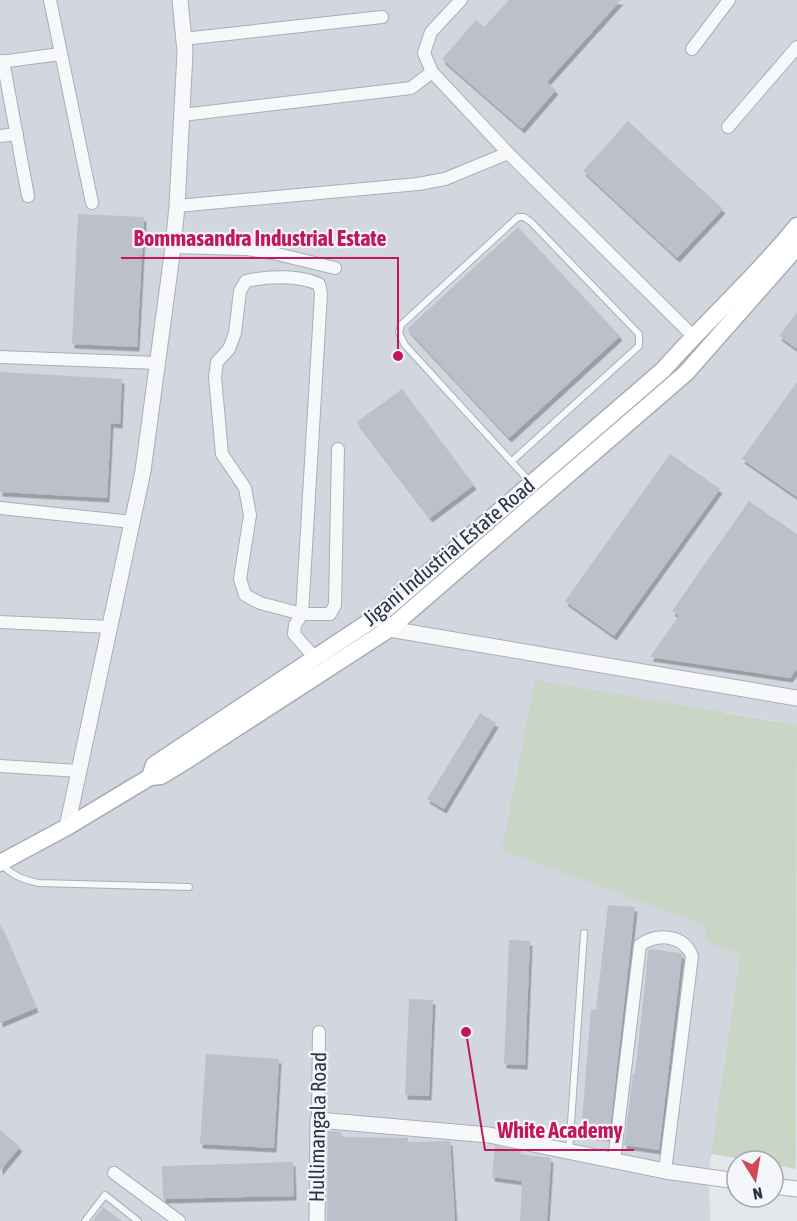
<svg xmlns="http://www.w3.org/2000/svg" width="797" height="1221" viewBox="0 0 797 1221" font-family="'Asap Condensed',sans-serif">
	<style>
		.built { fill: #d2d6de }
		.green { fill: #c9d6c5 }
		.building { fill: #bbc0ca; filter: url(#shadow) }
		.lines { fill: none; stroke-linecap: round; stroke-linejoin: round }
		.service-casing { stroke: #a9aeb7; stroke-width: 8 }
		.minor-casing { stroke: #a9aeb7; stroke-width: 14 }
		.tertiary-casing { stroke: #a9aeb7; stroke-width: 17 }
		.secondary-casing { stroke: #a9aeb7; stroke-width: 19 }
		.service { stroke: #f7f8fa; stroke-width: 6 }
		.minor { stroke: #f7f8fa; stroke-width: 12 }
		.tertiary { stroke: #f7f8fa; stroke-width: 15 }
		.secondary { stroke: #fff; stroke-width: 16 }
		.labels { text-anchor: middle; stroke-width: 4.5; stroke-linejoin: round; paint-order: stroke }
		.street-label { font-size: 21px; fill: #2b3445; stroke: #f4f6f9 }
		.leader { fill: none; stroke: #c2185b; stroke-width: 2 }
		.callout-dot { fill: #c2185b; stroke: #f4f6f9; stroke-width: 2 }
		.callout-label { font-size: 22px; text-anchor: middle; font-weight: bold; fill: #c2185b; stroke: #f4f6f9; stroke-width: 4.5; stroke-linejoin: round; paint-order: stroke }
	</style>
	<defs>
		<filter id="shadow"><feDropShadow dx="2.5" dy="4.5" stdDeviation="0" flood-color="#0004"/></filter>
	</defs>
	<rect width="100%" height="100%" fill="#e4e7ec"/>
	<polygon class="built" points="0,0 797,0 797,725 726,712 740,954 709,1169 710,1221 0,1221"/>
	<polygon class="green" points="535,680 797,725 796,1169 773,1165 773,1161 753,1161 711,1154 740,954 705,941 706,926 502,850"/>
	<g class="building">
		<polygon points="509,0 621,0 547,82 556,90 522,129 442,59 476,20 484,27"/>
		<polygon points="628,121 723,209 677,258 583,171"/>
		<polygon points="78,214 144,217 137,347 72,344"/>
		<polygon points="518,227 620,336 509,438 407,329"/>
		<polygon points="797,312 797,349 779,336"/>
		<polygon points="0,372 122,379 120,424 111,423 107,498 0,492"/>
		<polygon points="797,382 797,497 742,459"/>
		<polygon points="402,389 474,485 430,518 357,422"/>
		<polygon points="670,454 720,489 614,636 565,601"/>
		<polygon points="749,501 797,534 797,669 790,678 650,657 679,616 672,611"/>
		<polygon points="480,713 496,723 444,809 427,799"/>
		<polygon points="608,905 635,907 609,1137 581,1134 591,1009 596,1010"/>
		<polygon points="0,924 36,1008 0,1023"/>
		<polygon points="509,940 530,941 525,1065 504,1064"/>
		<polygon points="649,949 680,953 682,955 659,1150 624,1145 633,1074 635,1074 647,966 646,966"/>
		<polygon points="409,999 433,1000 429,1096 405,1095"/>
		<polygon points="206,1054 279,1059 274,1148 200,1144"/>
		<polygon points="0,1130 20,1147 0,1171"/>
		<polygon points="328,1131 341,1132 341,1137 408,1138 408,1142 450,1141 455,1221 327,1221"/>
		<polygon points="495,1146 521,1151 520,1154 551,1158 547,1221 520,1221 522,1181 492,1177"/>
		<polygon points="293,1162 294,1196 163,1199 162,1166"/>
		<polygon points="103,1207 122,1221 92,1221"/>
	</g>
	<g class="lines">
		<defs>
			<g id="service">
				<polyline points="512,461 639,346 639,334 531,222 524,217 518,217 401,325 399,333 405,345 531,483"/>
				<path d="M 1,863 C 12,876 24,880 39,883 L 189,887"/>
				<polyline points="569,1152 584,933"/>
				<polyline points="85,1221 105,1195 138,1221"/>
			</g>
			<g id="minor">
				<polyline points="50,0 92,203"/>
				<polyline points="461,0 431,32 424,53 432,72 508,153 693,336"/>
				<polyline points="183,39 382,17"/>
				<polyline points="692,49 729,0"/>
				<polyline points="3,61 28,196"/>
				<polyline points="0,62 60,54"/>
				<polyline points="182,115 411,88 432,72"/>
				<polyline points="728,127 797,47"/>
				<polyline points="0,136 17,134"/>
				<polyline points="177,206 418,184 445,179 508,153"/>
				<polyline points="173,247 247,249 273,253 335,268"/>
				<polyline points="0,357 158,363"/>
				<polyline points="0,508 133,522"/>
				<polyline points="0,622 111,627"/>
				<path d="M 314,657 L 294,634 L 295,625 L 302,614 L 260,603 L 245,595 L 240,579 L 250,515 L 245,488 L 222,454 L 215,377 L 217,362 L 229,349 L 235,333 L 240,291 L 246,281 C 268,276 298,275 319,284 L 321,293 L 302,614 L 330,614 L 335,605 L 338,449"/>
				<polyline points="0,766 79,771"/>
				<polyline points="318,1120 319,1032"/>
				<path d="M 614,1161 L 640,945 C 657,933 683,934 692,956 L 665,1171"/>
				<polyline points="114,1173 179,1221"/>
			</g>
			<g id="tertiary">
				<polyline points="383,622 389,629 797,698"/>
				<polyline points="67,827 143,471 173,247 177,206 185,52 180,0"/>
				<polyline points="773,1186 797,1189"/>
				<polyline points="317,1221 318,1120 489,1135 665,1171 737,1181"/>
			</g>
			<g id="secondary">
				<polyline points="150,777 161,776 184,762 389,629 686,373 797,247"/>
				<path d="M 0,863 L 67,827 L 150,777 L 154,765 L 378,616 L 663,370 C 706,321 756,277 797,226"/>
			</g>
		</defs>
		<use href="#service" class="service-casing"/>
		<use href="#minor" class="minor-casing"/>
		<use href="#tertiary" class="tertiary-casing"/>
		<use href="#secondary" class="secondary-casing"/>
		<use href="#service" class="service"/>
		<use href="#minor" class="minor"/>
		<use href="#tertiary" class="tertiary"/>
		<use href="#secondary" class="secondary"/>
	</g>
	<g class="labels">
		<g class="street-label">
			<text transform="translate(449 552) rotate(-40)" y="7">Jigani Industrial Estate Road</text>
			<text transform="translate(318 1127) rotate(-89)" y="7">Hullimangala Road</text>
		</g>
	</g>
	<path class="leader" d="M398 356L398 258H121M466 1032L485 1150H634"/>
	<g class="callout-dot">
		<circle cx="398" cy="356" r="6"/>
		<circle cx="466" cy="1032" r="6"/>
	</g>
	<g class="callout-label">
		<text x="260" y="246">Bommasandra Industrial Estate</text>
		<text x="560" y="1138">White Academy</text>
	</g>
	<g transform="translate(755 1179) rotate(169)"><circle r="28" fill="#f4f6f9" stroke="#a4a8b1" stroke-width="1.5"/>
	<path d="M0-4.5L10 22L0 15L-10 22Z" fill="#d1495b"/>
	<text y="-9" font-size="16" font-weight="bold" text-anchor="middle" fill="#2b3445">N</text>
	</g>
</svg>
